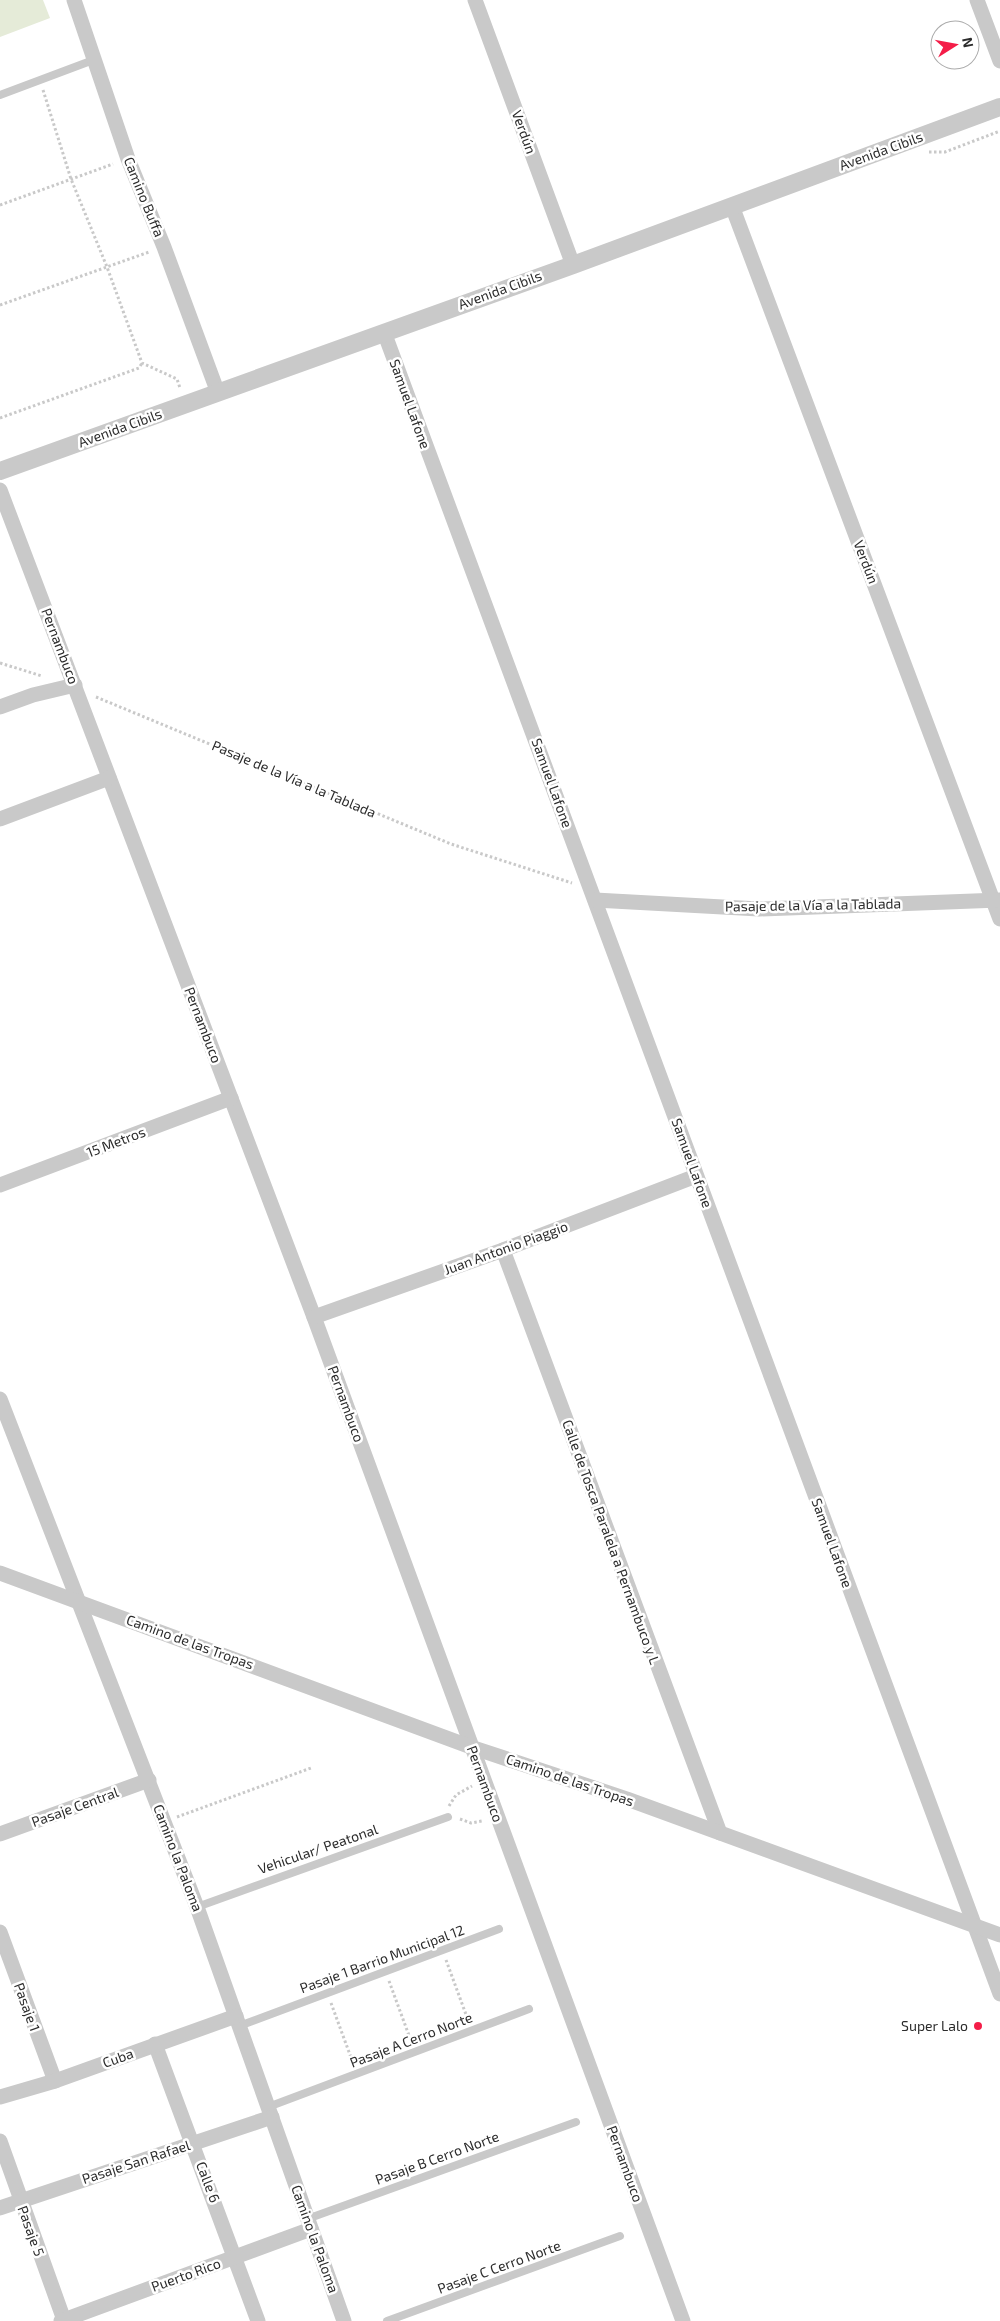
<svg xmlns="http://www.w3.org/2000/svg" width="1000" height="2321" viewBox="0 0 1000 2321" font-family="'Exo 2',sans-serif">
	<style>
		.green { fill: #e5ebd8 }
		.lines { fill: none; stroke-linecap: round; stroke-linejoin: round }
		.path { stroke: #c9c9c9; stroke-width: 3; stroke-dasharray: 2.5 2.5; stroke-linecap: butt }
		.service { stroke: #c9c9c9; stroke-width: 8 }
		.minor { stroke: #c9c9c9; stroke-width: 15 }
		.tertiary { stroke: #c9c9c9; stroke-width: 18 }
		.poi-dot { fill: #f41d48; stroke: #fff; stroke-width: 2 }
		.labels { text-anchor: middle; stroke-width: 5; stroke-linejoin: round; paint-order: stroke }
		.street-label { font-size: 14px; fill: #2c2c2c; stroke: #fff }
		.poi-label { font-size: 14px; fill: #2c2c2c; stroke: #fff; text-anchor: end }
	</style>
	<rect width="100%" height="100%" fill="#fff"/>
	<polygon class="green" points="0,0 43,0 50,18 0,37"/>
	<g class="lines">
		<g class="path">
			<polyline points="43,90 71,179 107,267 142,363 177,379 180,388"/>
			<polyline points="929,152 945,152 1000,131"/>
			<polyline points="0,205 113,164"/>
			<polyline points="0,305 149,252"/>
			<polyline points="0,418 139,368 142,363"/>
			<polyline points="0,663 42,676"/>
			<polyline points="96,697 451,844 572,883"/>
			<polyline points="449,1806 456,1795 472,1786"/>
			<polyline points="177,1817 311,1768"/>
			<polyline points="460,1819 471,1823 482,1821"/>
			<polyline points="446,1960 468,2020"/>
			<polyline points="389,1981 411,2041"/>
			<polyline points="331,2003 353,2063"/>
		</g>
		<g class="service">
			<polyline points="0,95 96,59"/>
			<polyline points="197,1907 448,1817"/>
			<polyline points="239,2026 499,1929"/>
			<polyline points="268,2107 529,2009"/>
			<polyline points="307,2219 576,2122"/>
			<polyline points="387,2321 620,2236"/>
		</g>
		<g class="minor">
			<polyline points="74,0 128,159 164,247 218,393"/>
			<polyline points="475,0 573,265"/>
			<polyline points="977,0 1000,61"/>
			<polyline points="732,206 1000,919"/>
			<polyline points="384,332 1000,1994"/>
			<polyline points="0,490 314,1317 683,2321"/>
			<polyline points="0,707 33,695 75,685"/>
			<polyline points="0,819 109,778"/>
			<polyline points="595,900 759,909 1000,900"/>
			<polyline points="0,1185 231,1098"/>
			<polyline points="503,1250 720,1833"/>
			<polyline points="314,1317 503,1250 696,1176"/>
			<polyline points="0,1399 197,1907 344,2321"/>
			<polyline points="0,1573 471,1747 627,1799 1000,1935"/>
			<polyline points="0,1834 149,1780"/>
			<polyline points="0,1932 55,2081"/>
			<polyline points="155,2044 258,2321"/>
			<polyline points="0,2097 55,2081 236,2016"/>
			<polyline points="0,2141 64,2320"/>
			<polyline points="0,2208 272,2117"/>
			<polyline points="61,2321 311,2229"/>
		</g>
		<polyline class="tertiary" points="0,471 573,265 1000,107"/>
	</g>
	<circle class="poi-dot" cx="978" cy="2026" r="5"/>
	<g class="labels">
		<g class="street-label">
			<text transform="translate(524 132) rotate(70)" y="5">Verdún</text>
			<text transform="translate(881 151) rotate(-20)" y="5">Avenida Cibils</text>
			<text transform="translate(144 197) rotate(68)" y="5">Camino Buffa</text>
			<text transform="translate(500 290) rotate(-20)" y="5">Avenida Cibils</text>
			<text transform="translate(410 404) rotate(70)" y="5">Samuel Lafone</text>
			<text transform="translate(120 428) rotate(-20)" y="5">Avenida Cibils</text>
			<text transform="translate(866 562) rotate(69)" y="5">Verdún</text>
			<text transform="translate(60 646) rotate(69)" y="5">Pernambuco</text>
			<text transform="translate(294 779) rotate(23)" y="5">Pasaje de la Vía a la Tablada</text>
			<text transform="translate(552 783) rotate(70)" y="5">Samuel Lafone</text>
			<text transform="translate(813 905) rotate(-1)" y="5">Pasaje de la Vía a la Tablada</text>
			<text transform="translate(203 1025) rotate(69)" y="5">Pernambuco</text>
			<text transform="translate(116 1142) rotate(-21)" y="5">15 Metros</text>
			<text transform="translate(692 1163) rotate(70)" y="5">Samuel Lafone</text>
			<text transform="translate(506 1248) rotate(-20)" y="5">Juan Antonio Piaggio</text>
			<text transform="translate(346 1404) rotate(70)" y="5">Pernambuco</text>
			<text transform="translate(611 1542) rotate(70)" y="5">Calle de Tosca Paralela a Pernambuco y L</text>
			<text transform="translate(832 1543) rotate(70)" y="5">Samuel Lafone</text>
			<text transform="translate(190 1642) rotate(20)" y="5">Camino de las Tropas</text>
			<text transform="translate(570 1780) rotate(19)" y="5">Camino de las Tropas</text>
			<text transform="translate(485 1784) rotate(70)" y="5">Pernambuco</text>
			<text transform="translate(75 1807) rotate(-20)" y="5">Pasaje Central</text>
			<text transform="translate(318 1849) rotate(-19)" y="5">Vehicular/ Peatonal</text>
			<text transform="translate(178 1858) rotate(69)" y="5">Camino la Paloma</text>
			<text transform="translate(382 1959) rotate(-20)" y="5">Pasaje 1 Barrio Municipal 12</text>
			<text transform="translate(27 2007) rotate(70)" y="5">Pasaje 1</text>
			<text transform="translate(411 2040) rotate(-21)" y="5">Pasaje A Cerro Norte</text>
			<text transform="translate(118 2058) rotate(-20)" y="5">Cuba</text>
			<text transform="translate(437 2158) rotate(-20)" y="5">Pasaje B Cerro Norte</text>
			<text transform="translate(136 2162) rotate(-18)" y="5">Pasaje San Rafael</text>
			<text transform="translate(625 2164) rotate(70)" y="5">Pernambuco</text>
			<text transform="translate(208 2182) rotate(69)" y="5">Calle 6</text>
			<text transform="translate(31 2231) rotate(70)" y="5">Pasaje 5</text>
			<text transform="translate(315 2239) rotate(70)" y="5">Camino la Paloma</text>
			<text transform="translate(499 2267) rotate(-20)" y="5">Pasaje C Cerro Norte</text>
			<text transform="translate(186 2275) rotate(-20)" y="5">Puerto Rico</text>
		</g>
		<g class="poi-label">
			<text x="968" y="2031">Super Lalo</text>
		</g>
	</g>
	<g transform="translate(955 45) rotate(79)"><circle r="24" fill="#ffffff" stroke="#ababab"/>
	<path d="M0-4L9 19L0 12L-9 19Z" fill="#f41d48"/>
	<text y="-8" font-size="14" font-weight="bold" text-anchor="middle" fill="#2c2c2c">N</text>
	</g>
</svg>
